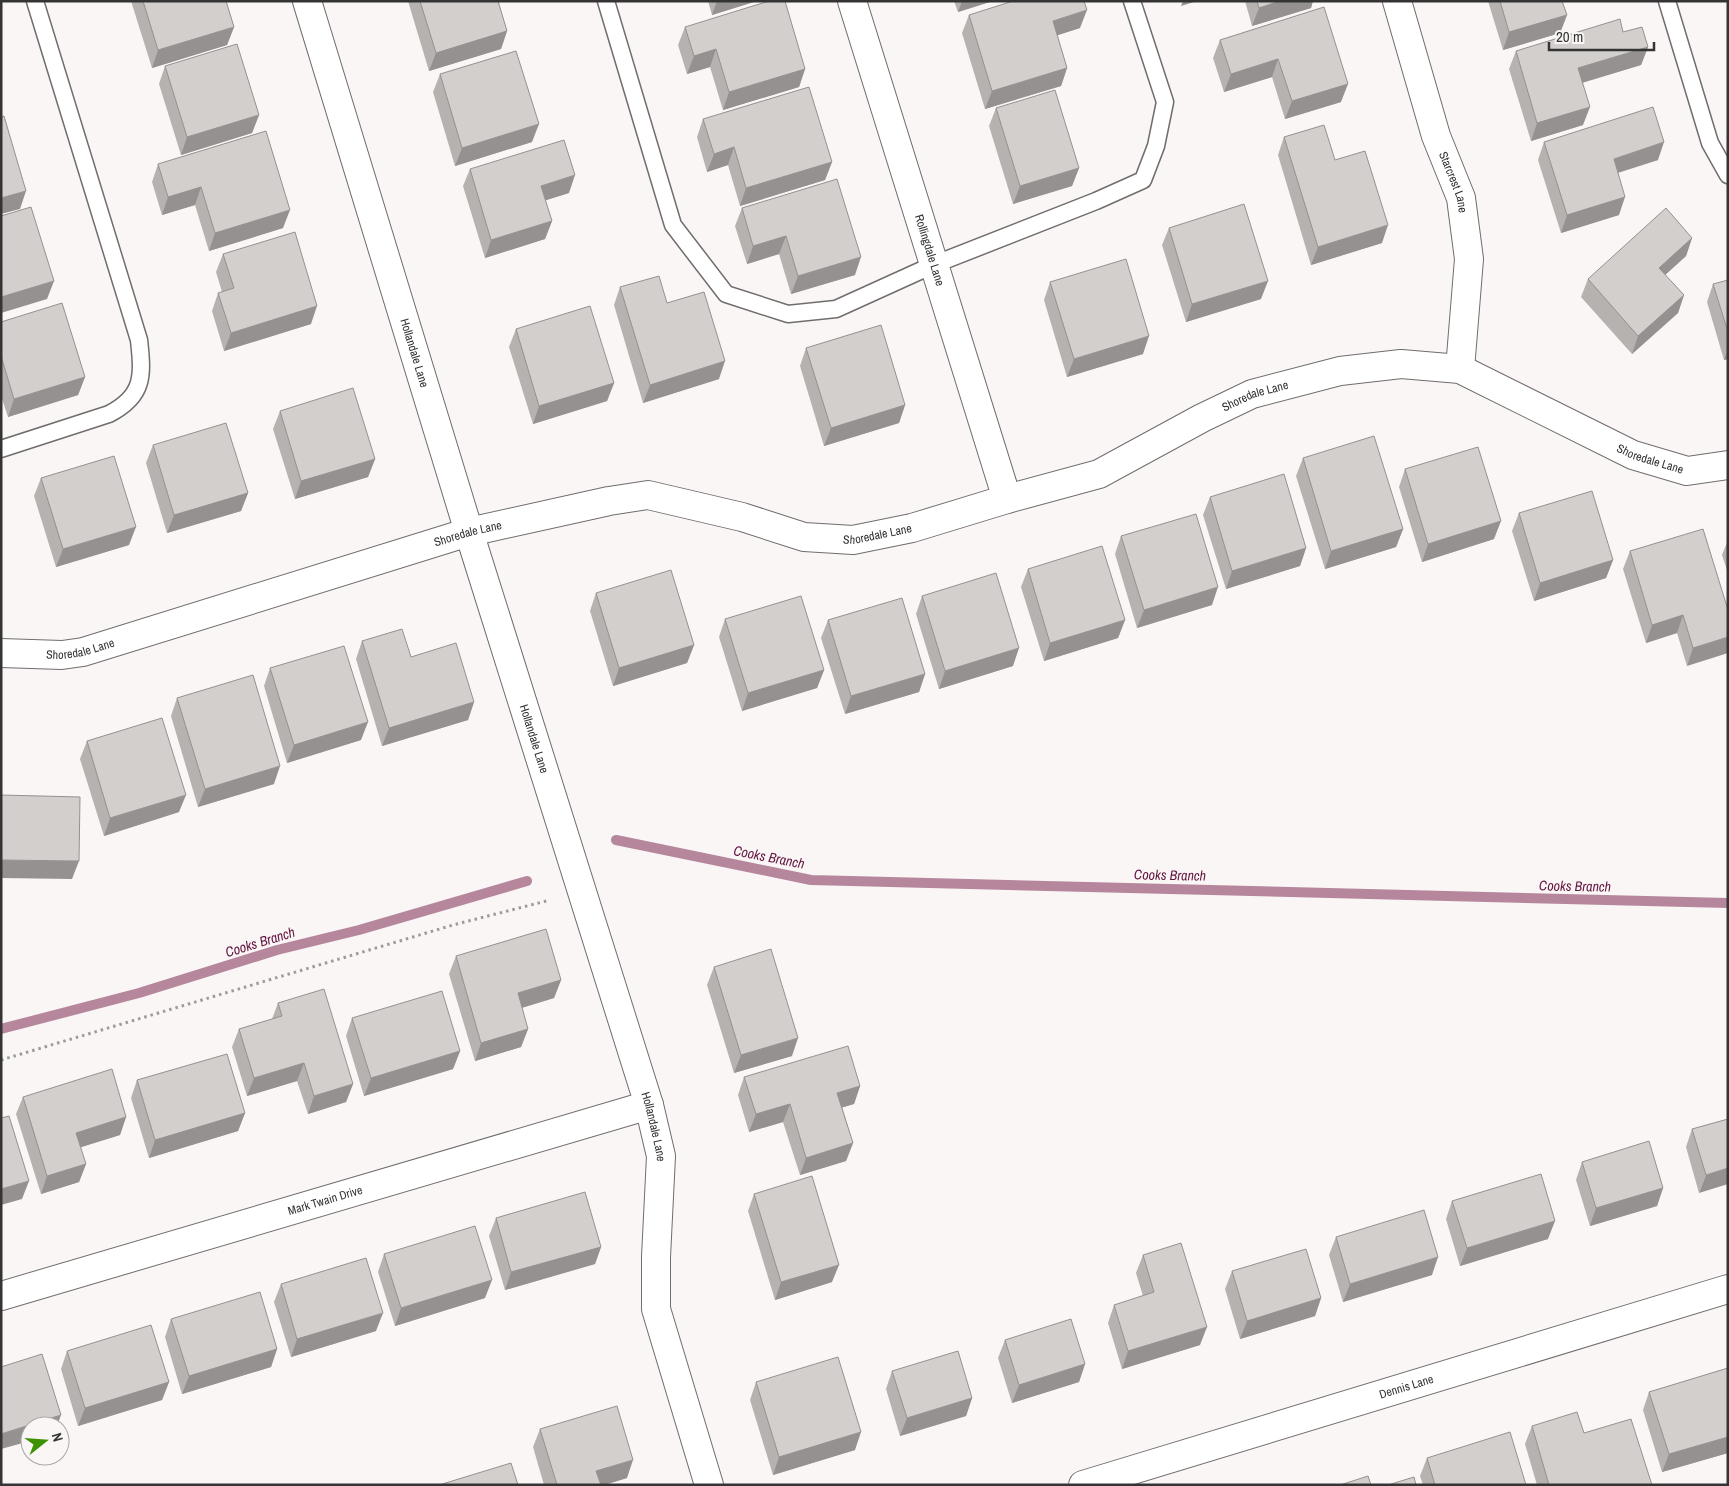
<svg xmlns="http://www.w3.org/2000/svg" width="1729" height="1486" viewBox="0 0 1729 1486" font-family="'Archivo Narrow',sans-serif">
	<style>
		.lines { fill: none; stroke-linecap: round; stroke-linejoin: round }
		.stream { stroke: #b6879c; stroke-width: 10 }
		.lane-casing { stroke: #706d6c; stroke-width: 19 }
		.street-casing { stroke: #706d6c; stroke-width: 30 }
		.secondary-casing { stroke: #706d6c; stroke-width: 30 }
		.path { stroke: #9d9a9a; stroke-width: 3; stroke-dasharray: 2.5 4; stroke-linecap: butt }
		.lane { stroke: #fff; stroke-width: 16 }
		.street { stroke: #fff; stroke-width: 28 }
		.secondary { stroke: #fff; stroke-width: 28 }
		.wall { fill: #b5b2b0 }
		.shaded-wall { fill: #949190 }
		.building { fill: #d3cfcd; stroke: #949190 }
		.labels { text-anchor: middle; stroke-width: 4; stroke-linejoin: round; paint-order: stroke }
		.street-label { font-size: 12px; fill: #353434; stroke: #faf6f5 }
		.water-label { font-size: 14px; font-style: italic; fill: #631541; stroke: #faf6f5 }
	</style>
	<rect width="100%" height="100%" fill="#faf6f5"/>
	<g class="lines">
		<g class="stream">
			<polyline points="616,840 811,880 1728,903"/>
			<polyline points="1,1029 139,993 277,950 359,930 527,881"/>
		</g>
		<defs>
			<g id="lane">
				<polyline points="606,1 673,225 726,294 788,314 836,309 933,265 1096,201 1143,180 1156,146 1165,102 1132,1"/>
				<polyline points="1667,1 1710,143 1728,175"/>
				<path d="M 1,449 L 109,414 C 144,396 143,376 139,340 L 35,1"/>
			</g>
			<g id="street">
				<path id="s1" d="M 307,1 L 469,532 L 649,1105 L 661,1156 L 656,1257 L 656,1309 L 709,1485"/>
				<path id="s2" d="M 852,1 L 1007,499"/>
				<path id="s3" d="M 1397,1 L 1436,136 L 1461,198 L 1469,259 L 1460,369"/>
				<path id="s4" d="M 1,653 L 62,655 L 83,652 L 469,532 L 609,501 L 648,495 L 742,517 L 804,537 L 853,540 L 912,528 L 1007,499 L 1099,474 L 1202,418 L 1252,394 L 1340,371 L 1401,364 L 1460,369 L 1633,455 L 1687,471 L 1728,465"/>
				<path id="s5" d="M 1,1296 L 649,1105"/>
			</g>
			<g id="secondary">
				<path id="s6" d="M 1083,1485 L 1728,1289"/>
			</g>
		</defs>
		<use href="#lane" class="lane-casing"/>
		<use href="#street" class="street-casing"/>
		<use href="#secondary" class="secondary-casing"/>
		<polyline class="path" points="1,1060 453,925 550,900"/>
		<use href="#lane" class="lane"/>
		<use href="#street" class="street"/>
		<use href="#secondary" class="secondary"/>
	</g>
	<g class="wall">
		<polygon points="131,1 226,1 234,27 227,45 152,68"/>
		<polygon points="408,1 498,1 507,31 501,49 429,71"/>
		<polygon points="708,1 757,1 712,15"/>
		<polygon points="954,1 993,1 958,12"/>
		<polygon points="1245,1 1313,1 1311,8 1252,26"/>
		<polygon points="1488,1 1562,1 1567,15 1560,33 1503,50"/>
		<polygon points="1324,7 1341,102 1285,119 1272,77 1224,92 1213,58 1220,40"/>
		<polygon points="969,15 1080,28 1057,35 1067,68 1061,86 985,109 962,33"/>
		<polygon points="685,27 805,69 799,87 723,110 710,67 687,74 678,45"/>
		<polygon points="1623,32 1648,47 1641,65 1582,83 1583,125 1531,141 1509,69 1516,51"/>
		<polygon points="165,66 259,115 252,133 181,155 159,84"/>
		<polygon points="440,74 532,142 455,166 433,92"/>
		<polygon points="996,108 1079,168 1072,186 1013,204 989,126"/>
		<polygon points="703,119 832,162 825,180 740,206 728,165 707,172 697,137"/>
		<polygon points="1284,137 1335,160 1382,243 1311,265 1278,155"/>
		<polygon points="1544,142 1658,160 1618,173 1619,215 1561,233 1538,160"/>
		<polygon points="158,164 283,228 209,251 195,205 162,215 152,182"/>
		<polygon points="470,169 569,193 545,200 552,221 545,239 485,258 463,186"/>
		<polygon points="742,208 855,275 791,294 779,254 747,264 735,226"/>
		<polygon points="1169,228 1261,299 1186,322 1162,245"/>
		<polygon points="1692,238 1686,256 1665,275 1684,295 1678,313 1632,354 1581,297 1588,279"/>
		<polygon points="223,254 311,324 224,351 212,311 218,293 222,292 216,272"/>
		<polygon points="1728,280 1728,359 1724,360 1707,302 1713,284"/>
		<polygon points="1050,282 1143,354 1067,377 1044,300"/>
		<polygon points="620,287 667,303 719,379 643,403 614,305"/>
		<polygon points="1,322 85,377 78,395 8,417 1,396"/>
		<polygon points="516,329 614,383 607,401 533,424 509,347"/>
		<polygon points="806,348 905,405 899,423 824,446 800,366"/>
		<polygon points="280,411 375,459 368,477 295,499 273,429"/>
		<polygon points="153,445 248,493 241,511 167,533 146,463"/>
		<polygon points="1303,458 1403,529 1396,547 1325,569 1296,476"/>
		<polygon points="1405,469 1494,539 1422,562 1399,487"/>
		<polygon points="41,478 129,545 56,567 34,496"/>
		<polygon points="1210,497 1306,548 1300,566 1226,589 1203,515"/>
		<polygon points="1519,513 1613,560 1606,578 1534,601 1512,531"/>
		<polygon points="1121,536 1212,605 1137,628 1115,554"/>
		<polygon points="1728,540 1728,573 1722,555"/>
		<polygon points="1630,551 1728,610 1687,666 1677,633 1646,643 1623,569"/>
		<polygon points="1028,569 1125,620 1118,638 1044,661 1021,587"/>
		<polygon points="596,593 694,645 687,663 613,686 590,611"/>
		<polygon points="922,596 1013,666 939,689 916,614"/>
		<polygon points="725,619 824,670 817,688 742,711 719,637"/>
		<polygon points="828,620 925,674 919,692 845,714 821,638"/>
		<polygon points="362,641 474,702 468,720 382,746 356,659"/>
		<polygon points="270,668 361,740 287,763 264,686"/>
		<polygon points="177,698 274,784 198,807 171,716"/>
		<polygon points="87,741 179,812 104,836 80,759"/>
		<polygon points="456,956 561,980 554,998 522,1008 528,1029 521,1047 475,1061 449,974"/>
		<polygon points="714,967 792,1056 734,1073 707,985"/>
		<polygon points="278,1003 353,1084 346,1102 308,1114 297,1081 247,1096 232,1047 239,1029 272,1019"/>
		<polygon points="352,1018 460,1051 453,1069 364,1096 346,1036"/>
		<polygon points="744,1077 860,1086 854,1104 842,1107 853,1143 846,1161 800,1175 783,1122 749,1132 738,1095"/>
		<polygon points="137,1080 245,1113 238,1131 149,1158 131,1098"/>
		<polygon points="23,1097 126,1117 120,1135 80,1147 86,1164 79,1182 41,1194 16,1114"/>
		<polygon points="1728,1119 1699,1193 1686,1147 1692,1129"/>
		<polygon points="1582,1162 1663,1188 1657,1206 1590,1226 1576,1180"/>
		<polygon points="754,1194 832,1282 775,1300 748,1211"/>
		<polygon points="1452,1201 1548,1239 1460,1266 1446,1219"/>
		<polygon points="496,1218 601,1247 595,1264 505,1290 489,1236"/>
		<polygon points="1336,1237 1432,1275 1343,1302 1329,1255"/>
		<polygon points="384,1254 485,1298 395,1326 378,1272"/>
		<polygon points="1143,1255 1200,1345 1122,1369 1108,1323 1114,1305 1143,1296 1136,1273"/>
		<polygon points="1232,1271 1321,1298 1315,1316 1240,1339 1225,1289"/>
		<polygon points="281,1284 376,1331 291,1357 274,1302"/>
		<polygon points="171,1319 277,1349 271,1367 182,1394 165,1337"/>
		<polygon points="1005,1340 1085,1364 1079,1382 1012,1403 998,1358"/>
		<polygon points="67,1351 169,1382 162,1400 78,1426 61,1369"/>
		<polygon points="1728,1368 1728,1453 1662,1472 1643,1410 1649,1392"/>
		<polygon points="892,1371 972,1398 966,1416 900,1436 886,1389"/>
		<polygon points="756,1382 855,1450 773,1475 750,1400"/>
		<polygon points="1532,1426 1584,1433 1652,1485 1537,1485 1525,1444"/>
		<polygon points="540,1429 627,1478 604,1485 544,1485 533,1447"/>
		<polygon points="1427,1458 1526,1485 1423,1485 1420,1476"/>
	</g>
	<g class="shaded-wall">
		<polygon points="717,1 757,1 712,15"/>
		<polygon points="962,1 993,1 958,12"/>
		<polygon points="1183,1 1197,1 1181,6"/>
		<polygon points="1280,1 1313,1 1311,8 1252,26 1259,8"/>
		<polygon points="1087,10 1080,28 1046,39 1053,21"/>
		<polygon points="1567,15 1560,33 1503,50 1509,32"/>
		<polygon points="234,27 227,45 152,68 158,50"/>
		<polygon points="507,31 501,49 429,71 436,53"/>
		<polygon points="1648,47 1641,65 1571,86 1578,68"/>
		<polygon points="716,49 710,67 687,74 694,56"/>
		<polygon points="1278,59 1272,77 1224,92 1231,74"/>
		<polygon points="1067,68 1061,86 985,109 992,91"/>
		<polygon points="805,69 799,87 723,110 729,92"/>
		<polygon points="1348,84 1341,102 1285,119 1292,101"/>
		<polygon points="1590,107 1583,125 1531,141 1537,123"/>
		<polygon points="259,115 252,133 181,155 187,137"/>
		<polygon points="539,124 532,142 455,166 462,148"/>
		<polygon points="1664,142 1658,160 1607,176 1614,159"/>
		<polygon points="734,147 728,165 707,172 714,154"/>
		<polygon points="832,162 825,180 740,206 746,188"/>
		<polygon points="1079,168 1072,186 1013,204 1020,186"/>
		<polygon points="575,175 569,193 534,204 541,186"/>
		<polygon points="201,187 195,205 162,215 168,197"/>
		<polygon points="26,191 20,209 1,214 1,198"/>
		<polygon points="1625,197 1619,215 1561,233 1567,215"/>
		<polygon points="290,210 283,228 209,251 215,233"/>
		<polygon points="552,221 545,239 485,258 491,240"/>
		<polygon points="1388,225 1382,243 1311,265 1318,247"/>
		<polygon points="786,236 779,254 747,264 753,246"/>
		<polygon points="1692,238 1686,256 1653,286 1659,268"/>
		<polygon points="861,257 855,275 791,294 798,276"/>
		<polygon points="54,281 47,299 1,313 1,297"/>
		<polygon points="1268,281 1261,299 1186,322 1192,304"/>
		<polygon points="1684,295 1678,313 1632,354 1638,336"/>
		<polygon points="317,306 311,324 224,351 231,333"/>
		<polygon points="1149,336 1143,354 1067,377 1074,359"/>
		<polygon points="1728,350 1728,359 1724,360"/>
		<polygon points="725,361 719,379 643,403 650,385"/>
		<polygon points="85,377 78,395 8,417 14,399"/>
		<polygon points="614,383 607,401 533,424 539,406"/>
		<polygon points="905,405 899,423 824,446 831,428"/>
		<polygon points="375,459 368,477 295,499 301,481"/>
		<polygon points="248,493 241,511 167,533 174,515"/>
		<polygon points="1501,521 1494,539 1422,562 1428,544"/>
		<polygon points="136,527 129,545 56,567 63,549"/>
		<polygon points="1403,529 1396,547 1325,569 1331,551"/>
		<polygon points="1306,548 1300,566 1226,589 1232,571"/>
		<polygon points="1613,560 1606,578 1534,601 1540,583"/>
		<polygon points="1218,587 1212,605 1137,628 1144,610"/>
		<polygon points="1683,615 1677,633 1646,643 1652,625"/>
		<polygon points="1125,620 1118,638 1044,661 1050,643"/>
		<polygon points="1728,637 1728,653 1687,666 1693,648"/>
		<polygon points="694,645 687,663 613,686 619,668"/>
		<polygon points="1019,648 1013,666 939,689 945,671"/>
		<polygon points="824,670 817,688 742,711 748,693"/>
		<polygon points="925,674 919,692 845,714 851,696"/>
		<polygon points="474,702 468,720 382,746 389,728"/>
		<polygon points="368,722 361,740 287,763 294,745"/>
		<polygon points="280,766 274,784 198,807 205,789"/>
		<polygon points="186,795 179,812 104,836 110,818"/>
		<polygon points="1,860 79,861 72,879 1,878"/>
		<polygon points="561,980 554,998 511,1011 518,993"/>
		<polygon points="528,1029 521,1047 475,1061 481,1043"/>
		<polygon points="798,1038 792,1056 734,1073 741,1055"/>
		<polygon points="460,1051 453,1069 364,1096 371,1078"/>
		<polygon points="304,1063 297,1081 247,1096 254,1078"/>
		<polygon points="353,1084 346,1102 308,1114 314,1096"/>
		<polygon points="860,1086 854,1104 831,1111 837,1093"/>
		<polygon points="790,1104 783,1122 749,1132 756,1114"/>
		<polygon points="245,1113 238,1131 149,1158 155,1140"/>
		<polygon points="126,1117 120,1135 69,1151 76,1133"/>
		<polygon points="853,1143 846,1161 800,1175 806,1158"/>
		<polygon points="86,1164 79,1182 41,1194 47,1176"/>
		<polygon points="1728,1168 1728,1184 1699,1193 1706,1175"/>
		<polygon points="29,1181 22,1199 1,1205 1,1189"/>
		<polygon points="1663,1188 1657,1206 1590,1226 1596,1208"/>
		<polygon points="1555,1221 1548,1239 1460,1266 1467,1248"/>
		<polygon points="601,1247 595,1264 505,1290 511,1272"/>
		<polygon points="1438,1257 1432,1275 1343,1302 1350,1284"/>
		<polygon points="839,1265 832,1282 775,1300 781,1282"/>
		<polygon points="492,1280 485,1298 395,1326 401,1308"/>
		<polygon points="1321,1298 1315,1316 1240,1339 1247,1321"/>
		<polygon points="383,1313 376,1331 291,1357 297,1339"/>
		<polygon points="1207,1327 1200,1345 1122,1369 1128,1351"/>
		<polygon points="277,1349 271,1367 182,1394 189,1376"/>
		<polygon points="1085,1364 1079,1382 1012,1403 1019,1385"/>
		<polygon points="169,1382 162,1400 78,1426 85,1408"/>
		<polygon points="972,1398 966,1416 900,1436 907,1418"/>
		<polygon points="61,1415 57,1426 30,1426 30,1441 1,1449 1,1434"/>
		<polygon points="861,1432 855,1450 773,1475 779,1457"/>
		<polygon points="1728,1437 1728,1453 1662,1472 1669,1454"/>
		<polygon points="633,1460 627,1478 604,1485 591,1485 596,1471"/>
	</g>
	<g class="building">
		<polygon points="143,1 226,1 234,27 158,50"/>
		<polygon points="420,1 498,1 507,31 436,53"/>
		<polygon points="769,1 785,1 805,69 729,92 716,49 694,56 685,27"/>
		<polygon points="1013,1 1084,1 1087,10 1053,21 1067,68 992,91 969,15"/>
		<polygon points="1257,1 1280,1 1259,8"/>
		<polygon points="1500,1 1562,1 1567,15 1509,32"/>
		<polygon points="1324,7 1348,84 1292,101 1278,59 1231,74 1220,40"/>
		<polygon points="1620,19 1623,32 1642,27 1648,47 1578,68 1590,107 1537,123 1516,51"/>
		<polygon points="237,44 259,115 187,137 165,66"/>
		<polygon points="516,51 539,124 462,148 440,74"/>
		<polygon points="809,87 832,162 746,188 734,147 714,154 703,119"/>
		<polygon points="1055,90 1079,168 1020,186 996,108"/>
		<polygon points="1653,107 1664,142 1614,159 1625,197 1567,215 1544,142"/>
		<polygon points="4,116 26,191 1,198 1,117"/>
		<polygon points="1324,125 1335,160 1365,151 1388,225 1318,247 1284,137"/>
		<polygon points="266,131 290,210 215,233 201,187 168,197 158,164"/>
		<polygon points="564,140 575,175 541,186 552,221 491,240 470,169"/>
		<polygon points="837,179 861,257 798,276 786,236 753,246 742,208"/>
		<polygon points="1244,204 1268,281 1192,304 1169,228"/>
		<polygon points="31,207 54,281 1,297 1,216"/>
		<polygon points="1666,208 1692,238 1659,268 1684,295 1638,336 1588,279"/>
		<polygon points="295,232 317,306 231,333 218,293 234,288 223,254"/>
		<polygon points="1126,259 1149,336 1074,359 1050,282"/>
		<polygon points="659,276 667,303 704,292 725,361 650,385 620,287"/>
		<polygon points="1728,280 1728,332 1713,284"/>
		<polygon points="62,303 85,377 14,399 1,356 1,322"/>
		<polygon points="590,306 614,383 539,406 516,329"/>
		<polygon points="881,325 905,405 831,428 806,348"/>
		<polygon points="353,388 375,459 301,481 280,411"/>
		<polygon points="226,423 248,493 174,515 153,445"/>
		<polygon points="1374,436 1403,529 1331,551 1303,458"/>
		<polygon points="1478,447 1501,521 1428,544 1405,469"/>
		<polygon points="114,456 136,527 63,549 41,478"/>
		<polygon points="1284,474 1306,548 1232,571 1210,497"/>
		<polygon points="1592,491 1613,560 1540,583 1519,513"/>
		<polygon points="1196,514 1218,587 1144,610 1121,536"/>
		<polygon points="1703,529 1728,610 1728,637 1693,648 1683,615 1652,625 1630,551"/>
		<polygon points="1102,546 1125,620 1050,643 1028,569"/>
		<polygon points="671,570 694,645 619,668 596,593"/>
		<polygon points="996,573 1019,648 945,671 922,596"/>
		<polygon points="801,596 824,670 748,693 725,619"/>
		<polygon points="902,598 925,674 851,696 828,620"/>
		<polygon points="402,629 411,657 456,643 474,702 389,728 362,641"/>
		<polygon points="344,646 368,722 294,745 270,668"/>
		<polygon points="253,675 280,766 205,789 177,698"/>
		<polygon points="162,718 186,795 110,818 87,741"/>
		<polygon points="1,795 80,797 79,861 1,860"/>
		<polygon points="546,929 561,980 518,993 528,1029 481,1043 456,956"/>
		<polygon points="771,949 798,1038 741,1055 714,967"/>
		<polygon points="324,989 353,1084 314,1096 304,1063 254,1078 239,1029 282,1016 278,1003"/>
		<polygon points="442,991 460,1051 371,1078 352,1018"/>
		<polygon points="848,1046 860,1086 837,1093 853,1143 806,1158 790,1104 756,1114 744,1077"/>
		<polygon points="227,1054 245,1113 155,1140 137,1080"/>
		<polygon points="112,1069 126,1117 76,1133 86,1164 47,1176 23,1097"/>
		<polygon points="9,1116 29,1181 1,1189 1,1118"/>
		<polygon points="1728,1119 1728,1168 1706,1175 1692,1129"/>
		<polygon points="1649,1141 1663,1188 1596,1208 1582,1162"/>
		<polygon points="1541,1174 1555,1221 1467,1248 1452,1201"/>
		<polygon points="812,1176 839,1265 781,1282 754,1194"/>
		<polygon points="585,1192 601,1247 511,1272 496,1218"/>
		<polygon points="1424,1210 1438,1257 1350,1284 1336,1237"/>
		<polygon points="475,1226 492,1280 401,1308 384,1254"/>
		<polygon points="1181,1243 1207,1327 1128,1351 1114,1305 1154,1292 1143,1255"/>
		<polygon points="1306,1249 1321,1298 1247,1321 1232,1271"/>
		<polygon points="366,1258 383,1313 297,1339 281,1284"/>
		<polygon points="260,1292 277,1349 189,1376 171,1319"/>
		<polygon points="1071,1319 1085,1364 1019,1385 1005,1340"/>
		<polygon points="151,1325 169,1382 85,1408 67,1351"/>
		<polygon points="958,1351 972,1398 907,1418 892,1371"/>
		<polygon points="42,1354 61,1415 1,1434 1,1367"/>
		<polygon points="838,1357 861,1432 779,1457 756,1382"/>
		<polygon points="1728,1368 1728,1437 1669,1454 1649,1392"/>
		<polygon points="617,1406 633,1460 596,1471 601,1485 557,1485 540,1429"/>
		<polygon points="1577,1412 1584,1433 1631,1419 1652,1485 1549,1485 1532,1426"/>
		<polygon points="1510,1432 1526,1485 1435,1485 1427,1458"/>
		<polygon points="511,1463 518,1485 439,1485"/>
		<polygon points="1368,1476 1371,1485 1340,1485"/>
		<polygon points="1414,1477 1416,1485 1388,1485"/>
	</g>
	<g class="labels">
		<g class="street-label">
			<text dy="4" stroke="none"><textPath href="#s3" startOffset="190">Starcrest Lane</textPath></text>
			<text dy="4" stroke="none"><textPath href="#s2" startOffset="261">Rollingdale Lane</textPath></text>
			<text dy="4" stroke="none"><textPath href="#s1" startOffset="368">Hollandale Lane</textPath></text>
			<text dy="4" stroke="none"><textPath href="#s4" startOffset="1310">Shoredale Lane</textPath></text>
			<text dy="4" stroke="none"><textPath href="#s4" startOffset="1730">Shoredale Lane</textPath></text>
			<text dy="4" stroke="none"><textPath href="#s4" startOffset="905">Shoredale Lane</textPath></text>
			<text dy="4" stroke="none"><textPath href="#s4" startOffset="485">Shoredale Lane</textPath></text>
			<text dy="4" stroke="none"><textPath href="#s4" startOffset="80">Shoredale Lane</textPath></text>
			<text dy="4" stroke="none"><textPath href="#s1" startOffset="772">Hollandale Lane</textPath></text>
			<text dy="4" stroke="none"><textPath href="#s1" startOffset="1178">Hollandale Lane</textPath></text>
			<text dy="4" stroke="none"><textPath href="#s5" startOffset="338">Mark Twain Drive</textPath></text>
			<text dy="4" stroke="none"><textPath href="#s6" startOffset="338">Dennis Lane</textPath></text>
		</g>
		<g class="water-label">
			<text transform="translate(769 857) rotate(11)" y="5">Cooks Branch</text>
			<text transform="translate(1170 875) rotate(1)" y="5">Cooks Branch</text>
			<text transform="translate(1575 886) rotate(1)" y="5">Cooks Branch</text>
			<text transform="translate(260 942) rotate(-17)" y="5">Cooks Branch</text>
		</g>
	</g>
	<rect width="1729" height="1486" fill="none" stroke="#353434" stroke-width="5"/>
	<g transform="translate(45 1441) rotate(73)"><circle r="24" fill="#faf6f5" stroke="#aba8a8"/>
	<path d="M0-4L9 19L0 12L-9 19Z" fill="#3d9200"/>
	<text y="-8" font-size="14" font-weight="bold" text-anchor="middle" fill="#353434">N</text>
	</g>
	<path d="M1549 42v8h105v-8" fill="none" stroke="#353434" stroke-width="2.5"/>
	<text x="1556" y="42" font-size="15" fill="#353434" stroke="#faf6f5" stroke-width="4" paint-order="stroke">20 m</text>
</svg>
